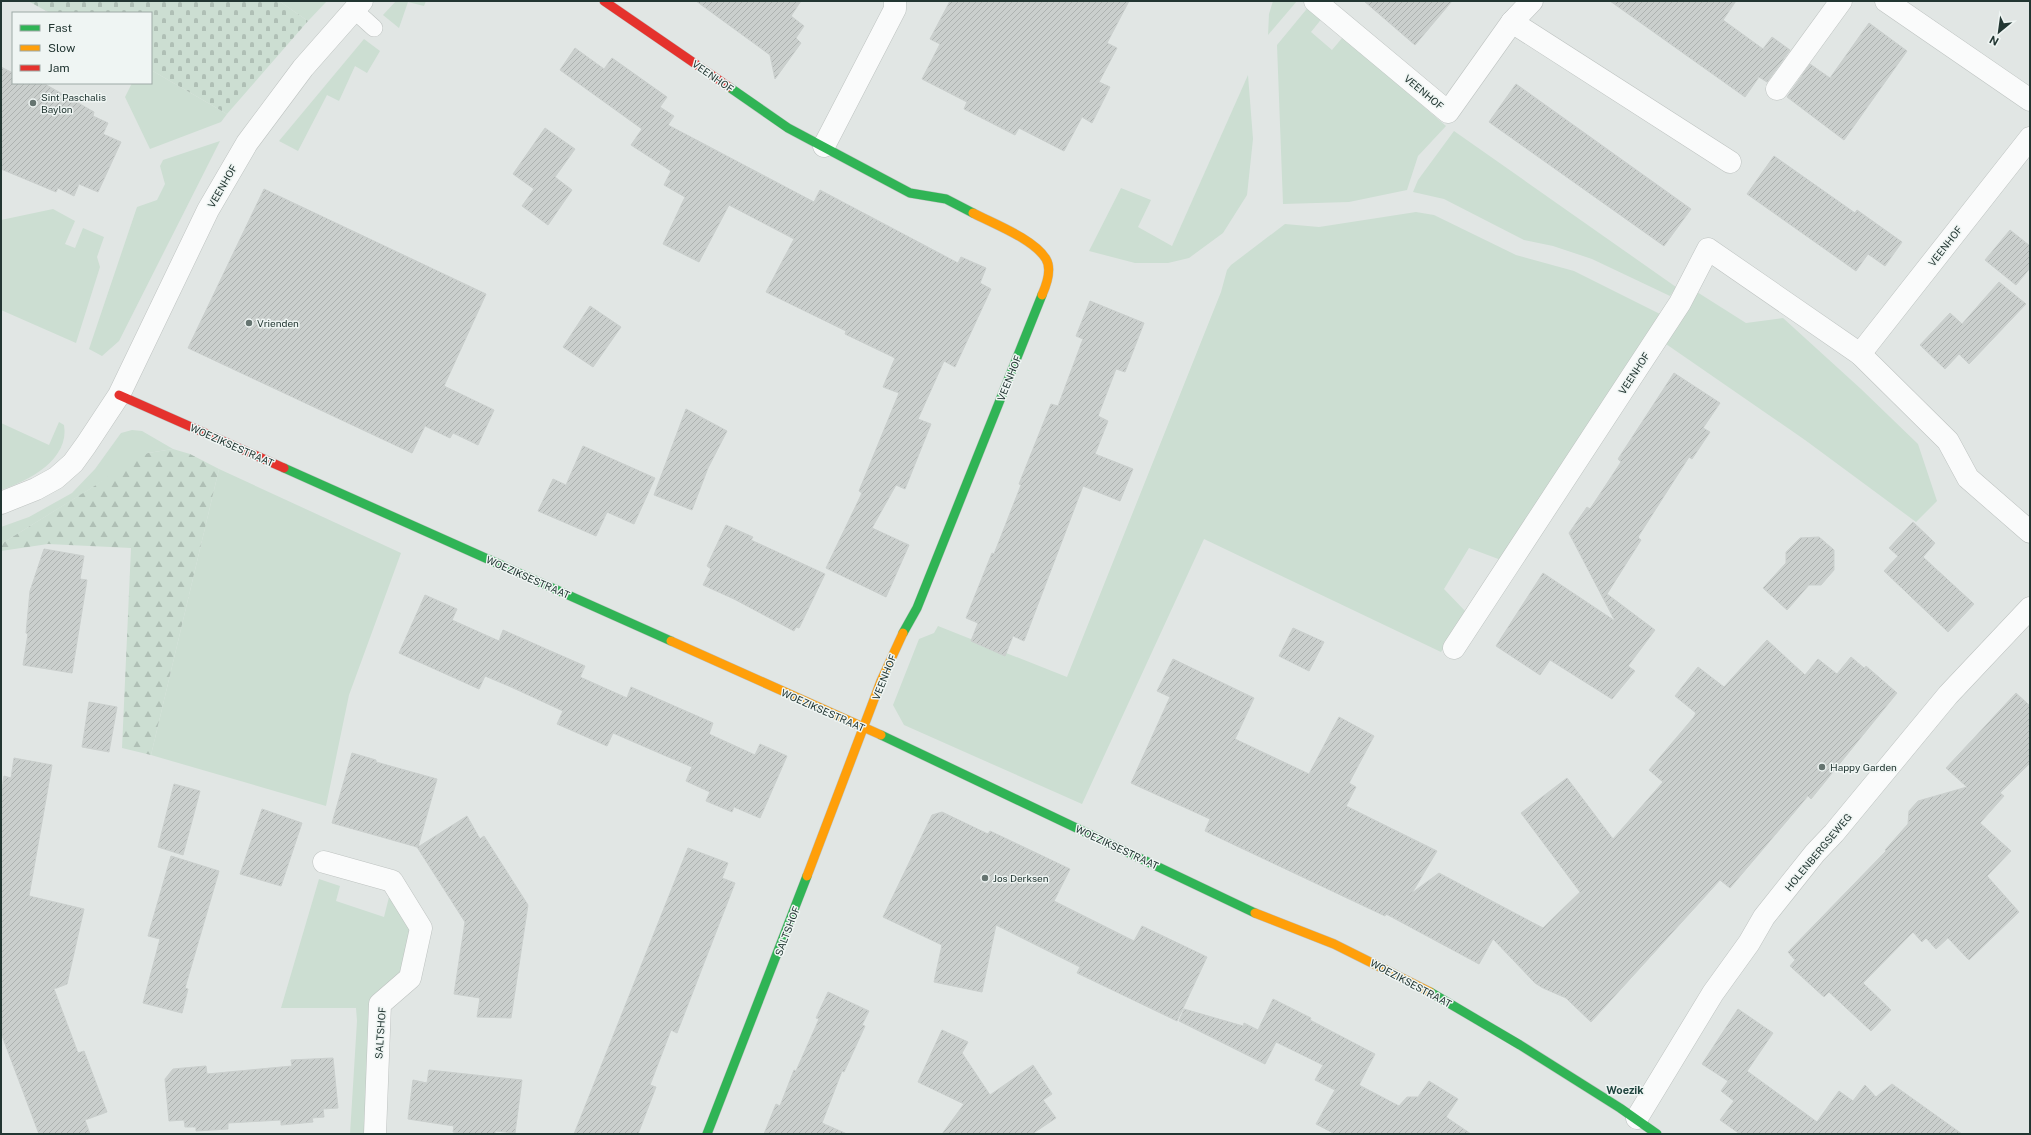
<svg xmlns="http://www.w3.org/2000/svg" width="2031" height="1135" viewBox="0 0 2031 1135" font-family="'Public Sans',sans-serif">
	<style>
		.grass { fill: #ccded2 }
		.forest { fill: url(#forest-firs) }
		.cemetery { fill: url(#cemetery-stones) }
		.building { fill: url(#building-hatch); stroke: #cacfcd }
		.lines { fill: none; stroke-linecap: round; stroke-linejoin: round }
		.lane-casing { stroke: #bec3c1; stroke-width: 18 }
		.street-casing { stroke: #bec3c1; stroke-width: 23 }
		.fast-casing { stroke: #bec3c1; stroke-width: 10 }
		.slow-casing { stroke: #bec3c1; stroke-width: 10 }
		.jam-casing { stroke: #bec3c1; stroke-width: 10 }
		.lane { stroke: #fafbfb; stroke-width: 17 }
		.street { stroke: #fafbfb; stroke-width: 22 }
		.fast { stroke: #30b455; stroke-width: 9 }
		.slow { stroke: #ff9f0a; stroke-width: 9 }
		.jam { stroke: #e5322d; stroke-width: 9 }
		.poi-dot { fill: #657470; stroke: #eff5f3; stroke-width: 1.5 }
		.labels { text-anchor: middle; stroke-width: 3; stroke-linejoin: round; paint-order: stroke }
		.street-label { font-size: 10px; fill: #223632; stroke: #eff5f3 }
		.poi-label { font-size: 10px; fill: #223632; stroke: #eff5f3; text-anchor: start }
		.neighbourhood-label { font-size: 11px; font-weight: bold; fill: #21453f; stroke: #eff5f3 }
	</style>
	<defs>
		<pattern id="forest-firs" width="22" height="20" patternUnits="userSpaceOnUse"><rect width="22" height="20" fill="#ccded2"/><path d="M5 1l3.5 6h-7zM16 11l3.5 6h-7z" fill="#afbfb5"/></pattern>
		<pattern id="cemetery-stones" width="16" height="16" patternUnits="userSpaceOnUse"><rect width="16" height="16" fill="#ccded2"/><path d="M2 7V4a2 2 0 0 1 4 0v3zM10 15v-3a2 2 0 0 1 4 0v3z" fill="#afbfb5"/></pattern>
		<pattern id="building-hatch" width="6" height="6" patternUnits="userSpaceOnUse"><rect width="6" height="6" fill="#cacfcd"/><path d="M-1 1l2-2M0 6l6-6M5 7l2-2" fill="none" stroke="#adb2b0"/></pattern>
	</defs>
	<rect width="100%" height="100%" fill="#e1e6e4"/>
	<g class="grass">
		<polygon points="279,1 327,1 308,21"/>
		<polygon points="396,1 426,1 424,6 408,2 399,28 383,15"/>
		<polygon points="1273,1 1297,1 1268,35 1269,14"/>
		<polygon points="1310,5 1323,17 1311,32 1332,50 1343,37 1446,126 1418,156 1407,190 1349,202 1283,204 1277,45"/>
		<polygon points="364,39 380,51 367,73 355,66 339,101 327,95 298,151 279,141"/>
		<polygon points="151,70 227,114 221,122 150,149 125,97 132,83 151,83"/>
		<polygon points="1248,75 1253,139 1247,195 1223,233 1189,258 1168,263 1135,263 1089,251 1121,188 1151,200 1138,227 1172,246"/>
		<polygon points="1454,131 1676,287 1670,296 1592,259 1553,246 1524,240 1444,199 1413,192 1418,180"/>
		<polygon points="220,141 119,341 102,356 89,349 137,207 157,200 165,184 160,166 163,160"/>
		<polygon points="53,209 75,221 65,244 75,248 83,228 104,237 97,257 100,267 76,343 1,310 1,220"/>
		<polygon points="1416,212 1434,215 1516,255 1574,271 1660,314 1501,560 1469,548 1444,589 1467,613 1441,652 1204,539 1082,804 904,725 893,705 919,639 934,633 938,626 1067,677 1221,292 1227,270 1231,265 1285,224 1319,227"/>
		<polygon points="1697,292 1746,323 1783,318 1861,389 1918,444 1937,501 1916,522 1805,440 1666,344"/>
		<path d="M 59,422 L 64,425 C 70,459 29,481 1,490 L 1,423 L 49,445 Z"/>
		<polygon points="132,430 142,431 173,449 148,453 1,544 1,527 29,517 72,493 95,469 121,433"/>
		<polygon points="219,469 401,553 349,695 326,806 151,755"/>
		<polygon points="319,879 340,886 336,901 384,917 389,897 412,932 405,969 371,997 367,1134 350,1134 357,1021 356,1008 281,1008"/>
	</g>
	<polygon class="forest" points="173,449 190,454 219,469 151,755 122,748 131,548 48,544 1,551 1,544 96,485 129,462 148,453"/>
	<polygon class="cemetery" points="28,1 279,1 308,21 227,114 151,70 151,13 50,13"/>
	<g class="building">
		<polygon points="696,1 801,1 791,16 804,26 796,38 801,43 775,79 770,55"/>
		<polygon points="950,1 1129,1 1107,43 1117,48 1099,82 1110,87 1092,123 1082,117 1064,151 1019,128 1015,135 964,109 967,102 922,79 940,44 930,39"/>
		<polygon points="1364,1 1452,1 1415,45"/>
		<polygon points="1610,1 1736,1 1723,20 1763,49 1772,37 1790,50 1767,82 1759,77 1745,97"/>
		<polygon points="1869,23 1907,51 1844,140 1787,97 1810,64 1830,78"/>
		<polygon points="575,48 604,69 612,58 667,97 660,107 674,116 668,125 814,202 820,190 958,263 961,257 986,268 980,283 991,289 955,367 944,361 918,419 931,424 905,489 896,485 872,528 909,545 886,597 826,568 862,493 859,491 899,393 883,387 895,358 845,334 846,331 766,292 794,239 729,205 699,262 663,244 685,197 664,185 671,171 631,145 642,129 560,70"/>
		<polygon points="1,67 13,73 13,83 43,83 94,112 93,116 108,123 103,134 121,142 98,192 79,184 74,196 58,188 56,192 1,169"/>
		<polygon points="1516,84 1691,209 1664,246 1489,122"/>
		<polygon points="545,128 575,149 555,177 572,190 548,225 522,206 534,189 513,174"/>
		<polygon points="1774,156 1855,213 1857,210 1902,242 1885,266 1868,254 1856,271 1747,194"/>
		<polygon points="264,189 486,294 444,386 494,410 478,445 453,433 450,438 425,426 412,453 188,348"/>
		<polygon points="2010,230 2030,246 2030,268 2016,285 1985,260"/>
		<polygon points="1999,282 2026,304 1969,364 1959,354 1945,369 1920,345 1950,313 1962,324"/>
		<polygon points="1090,301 1144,323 1125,372 1116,369 1098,416 1108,421 1095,454 1133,469 1120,501 1083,486 1024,641 1013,636 1005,656 971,641 978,623 966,618 992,553 994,554 1021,485 1019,484 1051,404 1058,406 1083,339 1076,336"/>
		<polygon points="590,306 621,327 593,367 563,347"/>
		<polygon points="1674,373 1720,403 1703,428 1710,432 1692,459 1689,457 1638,537 1641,540 1607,594 1655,630 1628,666 1635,671 1612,699 1550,660 1540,675 1496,646 1543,573 1615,621 1569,533 1587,507 1590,509 1621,462 1618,459"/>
		<polygon points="686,409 727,431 708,468 692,510 654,495"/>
		<polygon points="583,446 655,478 634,524 607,512 596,536 538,511 553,479 566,485"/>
		<polygon points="1913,522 1935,543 1923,557 1974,604 1948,632 1884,571 1898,556 1889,548"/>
		<polygon points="726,525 753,537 751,540 825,574 799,628 796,627 794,631 734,599 703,585 711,569 707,566"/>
		<polygon points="1819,537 1834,550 1834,570 1821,585 1809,585 1787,610 1763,588 1786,563 1786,552 1800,538"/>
		<polygon points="44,549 84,556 80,579 87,580 72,673 23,665 28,634 26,633 30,591"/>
		<polygon points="425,595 457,609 452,620 499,641 503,630 585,666 580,677 627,698 631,687 713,723 709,734 755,755 760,744 787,756 760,818 734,807 732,812 706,801 710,792 686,781 692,767 666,756 613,733 607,746 557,724 563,711 511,687 485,676 479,689 399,653"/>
		<polygon points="1293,628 1324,642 1309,671 1279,656"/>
		<polygon points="1767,640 1805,675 1818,659 1837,674 1851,657 1864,668 1866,666 1897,693 1811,799 1808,796 1730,888 1720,880 1591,1022 1566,998 1543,988 1535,983 1493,939 1479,964 1386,914 1385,916 1205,831 1210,819 1131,783 1170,697 1157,691 1173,659 1254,698 1235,739 1309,774 1339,717 1374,736 1349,783 1356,787 1346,806 1437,851 1412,893 1439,873 1543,928 1580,892 1521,813 1567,778 1613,839 1663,782 1649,770 1694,717 1696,713 1675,696 1698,667 1724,687"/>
		<polygon points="2016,693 2030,706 2030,763 2000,793 2004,796 1980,823 2011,851 1987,876 2019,912 1969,960 1948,938 1936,949 1926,938 1922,942 1913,932 1863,983 1891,1010 1871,1031 1829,992 1824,997 1790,966 1795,960 1788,952 1886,851 1885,850 1908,824 1909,811 1918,801 1967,787 1946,768"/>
		<polygon points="89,702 117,707 109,752 82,747"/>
		<polygon points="352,753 376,760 376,762 437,779 418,847 467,816 480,839 484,836 528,905 511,1018 477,1017 480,998 454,994 465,922 417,847 332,823"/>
		<polygon points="14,758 52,765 29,896 84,909 67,984 54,989 78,1053 84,1051 107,1112 85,1120 90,1134 39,1134 1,1033 1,795 4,776 11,778"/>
		<polygon points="174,784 200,791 183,855 158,847"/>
		<polygon points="262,809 302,823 281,886 240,874"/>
		<polygon points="942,812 988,834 990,831 1070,869 1054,901 1134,941 1142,926 1207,957 1177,1021 1077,973 1080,967 996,925 982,992 934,982 942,945 883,917 932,815"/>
		<polygon points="688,848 728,863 722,878 735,883 677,1033 671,1030 650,1085 656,1087 638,1134 574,1134"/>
		<polygon points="171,856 219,871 185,988 188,989 182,1013 143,1003 160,939 148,936"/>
		<polygon points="828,992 869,1011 862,1025 865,1026 844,1072 842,1071 822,1123 847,1134 764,1134 776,1104 780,1106 794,1070 796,1071 819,1019 816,1018"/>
		<polygon points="1273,999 1311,1018 1310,1020 1375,1054 1359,1085 1399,1106 1407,1097 1418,1097 1429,1081 1458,1099 1446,1117 1471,1134 1335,1134 1316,1124 1335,1090 1315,1080 1323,1065 1276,1042 1265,1064 1179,1021 1184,1009 1243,1026 1244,1023 1258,1030"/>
		<polygon points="1738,1009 1773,1033 1747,1071 1817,1122 1839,1091 1853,1101 1865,1085 1876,1097 1892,1084 1962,1134 1740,1134 1720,1120 1734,1101 1721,1091 1728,1081 1702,1064"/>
		<polygon points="942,1030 968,1042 962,1053 990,1095 1033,1065 1052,1094 1043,1100 1056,1118 1032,1134 942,1134 964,1104 918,1082"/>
		<polygon points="333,1058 338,1108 323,1109 324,1117 312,1118 313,1122 281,1125 281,1120 228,1123 228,1129 196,1131 196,1127 185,1127 184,1120 169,1121 165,1079 173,1069 206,1066 207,1074 292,1066 291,1060"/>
		<polygon points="429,1070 522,1080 515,1133 495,1131 495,1134 468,1134 453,1132 454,1126 408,1119 413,1080 427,1083"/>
	</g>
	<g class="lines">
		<defs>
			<polyline id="lane" points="354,10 374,28"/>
			<g id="street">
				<polyline points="1315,1 1448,112 1512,22 1532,1"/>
				<polyline points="1886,1 2030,100"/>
				<polyline points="1512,22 1730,162"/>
				<polyline points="1777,89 1841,1"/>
				<polyline points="824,146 895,9 895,1"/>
				<polyline points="1860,354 2030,138"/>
				<polyline points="1,503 36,489 56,478 73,463 86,445 119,395 208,210 247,143 303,68 362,1"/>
				<polyline points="1454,648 1680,303 1708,249 1860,354 1948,441 1968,478 2030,532"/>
				<polyline points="324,862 392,881 421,928 410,978 380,1004 375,1134"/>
				<polyline points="1637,1118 1713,993 1749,943 1764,917 1815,853 1834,833 1948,695 2030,608"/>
			</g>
			<g id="fast">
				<polyline points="729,87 788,128 910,193 946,199 973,213"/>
				<polyline points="284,468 671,641"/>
				<polyline points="903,633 917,608 1042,295"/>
				<polyline points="881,735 1255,913"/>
				<polyline points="1430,992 1520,1045 1620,1108 1657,1134"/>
				<polyline points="707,1134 807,876"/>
			</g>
			<g id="slow">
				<path d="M 973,213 C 994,224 1034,239 1046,259 C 1052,269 1046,286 1042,295"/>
				<polyline points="671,641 881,735"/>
				<polyline points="807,876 881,681 903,633"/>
				<polyline points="1255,913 1334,944 1430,992"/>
			</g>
			<g id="jam">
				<polyline points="604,1 729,87"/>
				<polyline points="119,395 284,468"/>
			</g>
		</defs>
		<use href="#lane" class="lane-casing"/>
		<use href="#street" class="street-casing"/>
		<use href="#fast" class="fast-casing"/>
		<use href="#slow" class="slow-casing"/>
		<use href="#jam" class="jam-casing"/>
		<use href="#lane" class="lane"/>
		<use href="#street" class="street"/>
		<use href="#fast" class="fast"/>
		<use href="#slow" class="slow"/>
		<use href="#jam" class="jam"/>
	</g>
	<g class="poi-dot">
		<circle cx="33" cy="103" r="4"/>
		<circle cx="249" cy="323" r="4"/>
		<circle cx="1822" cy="767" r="4"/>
		<circle cx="985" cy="878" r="4"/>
	</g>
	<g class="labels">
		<g class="street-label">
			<text transform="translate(713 76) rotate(35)" y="4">VEENHOF</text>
			<text transform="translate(1424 92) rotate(40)" y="4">VEENHOF</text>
			<text transform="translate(222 186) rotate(-60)" y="4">VEENHOF</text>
			<text transform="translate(1945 246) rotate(-52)" y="4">VEENHOF</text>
			<text transform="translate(1634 373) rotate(-57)" y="4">VEENHOF</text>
			<text transform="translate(1009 378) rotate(-68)" y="4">VEENHOF</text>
			<text transform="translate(232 445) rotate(24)" y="4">WOEZIKSESTRAAT</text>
			<text transform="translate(528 577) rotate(24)" y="4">WOEZIKSESTRAAT</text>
			<text transform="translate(884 677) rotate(-68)" y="4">VEENHOF</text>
			<text transform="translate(823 710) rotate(24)" y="4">WOEZIKSESTRAAT</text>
			<text transform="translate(1117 847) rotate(25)" y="4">WOEZIKSESTRAAT</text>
			<text transform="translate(1818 852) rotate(-50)" y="4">HOLENBERGSEWEG</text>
			<text transform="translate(787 931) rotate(-69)" y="4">SALTSHOF</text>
			<text transform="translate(1411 983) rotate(28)" y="4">WOEZIKSESTRAAT</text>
			<text transform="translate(380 1033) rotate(-86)" y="4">SALTSHOF</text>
		</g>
		<g class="poi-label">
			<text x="41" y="101">Sint Paschalis<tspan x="41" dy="12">Baylon</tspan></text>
			<text x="257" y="327">Vrienden</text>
			<text x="1830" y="771">Happy Garden</text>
			<text x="993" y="882">Jos Derksen</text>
		</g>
		<g class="neighbourhood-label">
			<text x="1625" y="1094">Woezik</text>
		</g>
	</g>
	<rect width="2031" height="1135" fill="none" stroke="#223632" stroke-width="4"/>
	<rect x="12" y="12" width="140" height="72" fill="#eff5f3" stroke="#9da9a6"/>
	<rect x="20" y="25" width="20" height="6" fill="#30b455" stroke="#9da9a6"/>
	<text x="48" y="32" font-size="12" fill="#223632">Fast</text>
	<rect x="20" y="45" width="20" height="6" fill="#ff9f0a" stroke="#9da9a6"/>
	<text x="48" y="52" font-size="12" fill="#223632">Slow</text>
	<rect x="20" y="65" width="20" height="6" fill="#e5322d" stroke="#9da9a6"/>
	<text x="48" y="72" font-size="12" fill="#223632">Jam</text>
	<g transform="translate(1999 32) rotate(209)" stroke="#eff5f3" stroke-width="3" paint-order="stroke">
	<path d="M0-3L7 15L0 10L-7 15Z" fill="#223632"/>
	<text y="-6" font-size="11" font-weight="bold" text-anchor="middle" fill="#223632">N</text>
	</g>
</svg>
